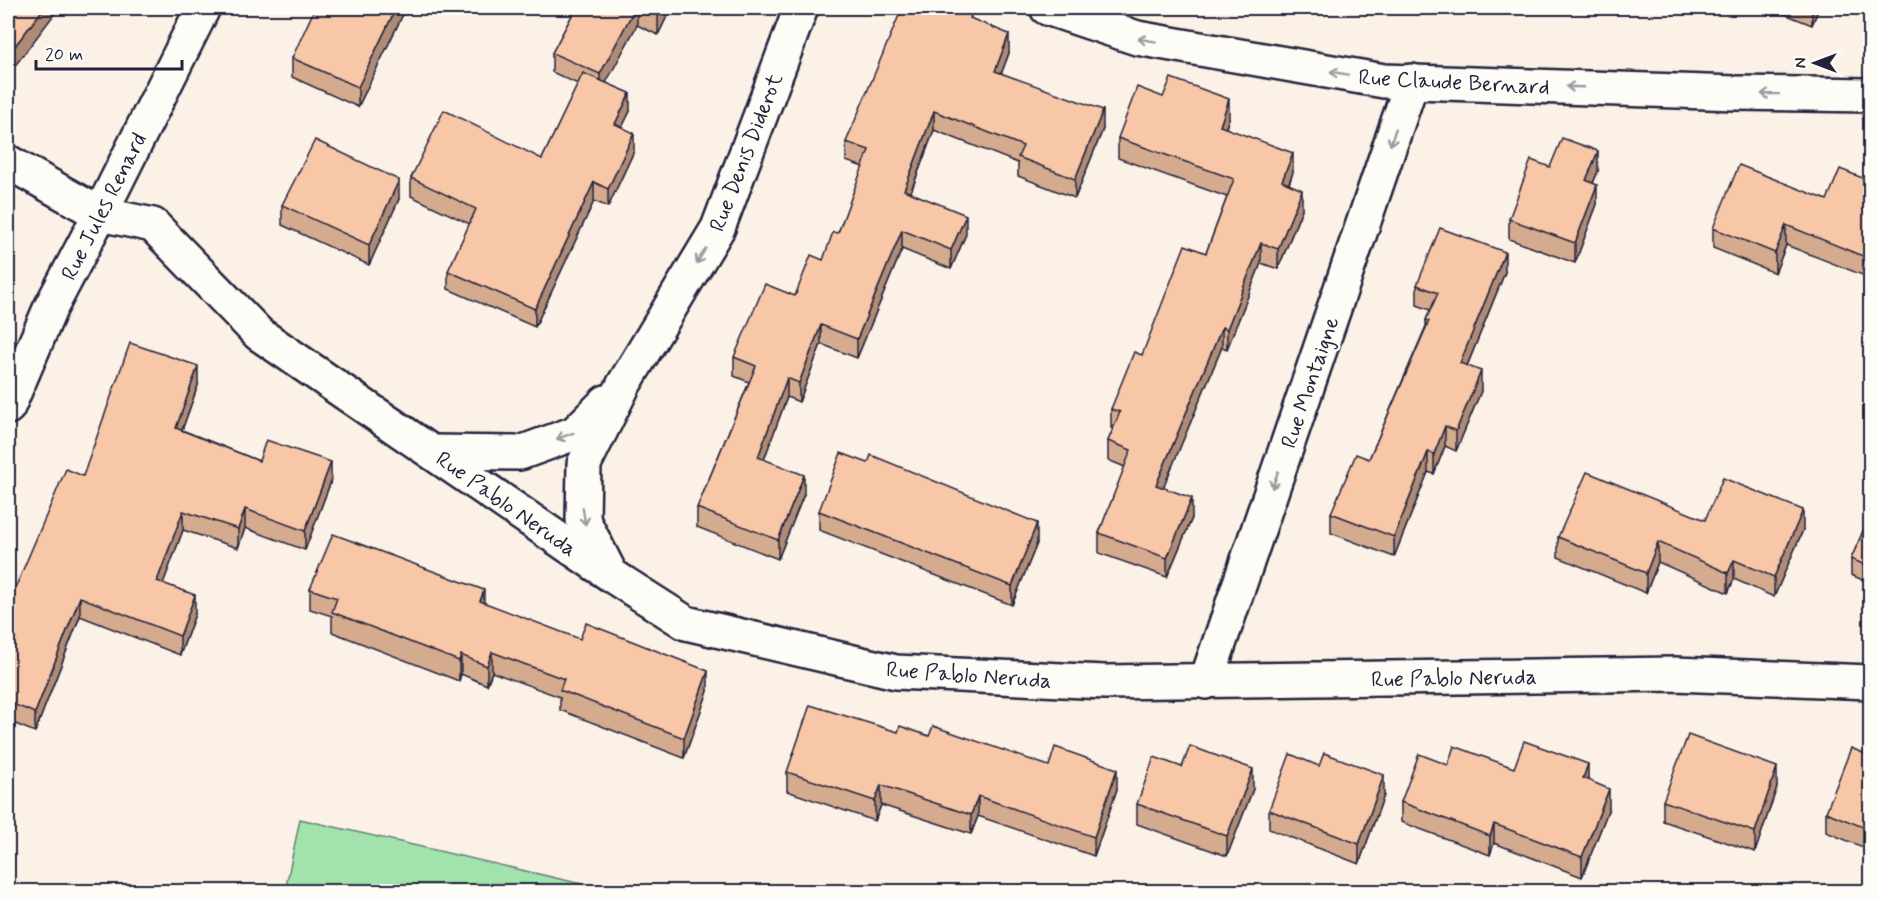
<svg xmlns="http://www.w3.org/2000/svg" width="1878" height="899" viewBox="0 0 1878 899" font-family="Mynerve,sans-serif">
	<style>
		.green { fill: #a2e3ad; stroke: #628274; stroke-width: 1.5 }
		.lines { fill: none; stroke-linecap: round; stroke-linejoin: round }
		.street-casing { stroke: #22223b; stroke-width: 38 }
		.secondary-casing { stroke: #22223b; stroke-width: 38 }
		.street { stroke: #fdfcf7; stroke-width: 33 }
		.secondary { stroke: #fdfcf7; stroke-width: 33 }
		.wall { fill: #d5ab90; stroke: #22223b; stroke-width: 1.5 }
		.shaded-wall { fill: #ae8b76; stroke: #22223b; stroke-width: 1.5 }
		.building { fill: #f8c7a8; stroke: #22223b; stroke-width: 1.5 }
		.oneway { stroke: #9a9aa2 }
		.labels { text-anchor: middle; stroke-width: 5; stroke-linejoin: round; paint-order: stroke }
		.street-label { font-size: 22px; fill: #22223b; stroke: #fdfcf7 }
	</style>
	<rect width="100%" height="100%" fill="#fcf1e7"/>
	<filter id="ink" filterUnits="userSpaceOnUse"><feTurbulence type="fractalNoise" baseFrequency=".0167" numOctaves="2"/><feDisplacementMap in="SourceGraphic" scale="12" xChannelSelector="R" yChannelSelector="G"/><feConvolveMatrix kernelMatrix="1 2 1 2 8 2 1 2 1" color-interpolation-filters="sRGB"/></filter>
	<g filter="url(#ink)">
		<polygon class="green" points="300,819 612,891 285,891"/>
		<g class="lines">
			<defs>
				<g id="street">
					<polyline points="1047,8 1137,38 1384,81 1736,93 1870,95"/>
					<polyline points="8,162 100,214 153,225 259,334 611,575 686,623 896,672 1105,682 1675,674 1870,682"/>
					<polyline points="433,452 520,453 575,433 606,402"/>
					<polyline points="609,571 583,520 584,464 624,384 718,228 801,8"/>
					<polyline points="1206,682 1412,81"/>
				</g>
				<polyline id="secondary" points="8,407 50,309 100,214 203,8"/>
			</defs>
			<use href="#street" class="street-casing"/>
			<use href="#secondary" class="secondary-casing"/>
			<use href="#street" class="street"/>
			<use href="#secondary" class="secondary"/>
		</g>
		<g class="wall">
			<polygon points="406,8 358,107 292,77 292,58"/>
			<polygon points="576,8 671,8 658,35 637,25 606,82 630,111 622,127 634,151 608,207 594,201 535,327 448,289 448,271 470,224 411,196 411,178 542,159 578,84 552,72 552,53"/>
			<polygon points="1769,8 1819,8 1812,25"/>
			<polygon points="971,18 1009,53 1001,74 1103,129 1075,198 1018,176 1018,163 934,130 911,192 966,234 951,269 902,249 857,358 821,344 799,402 787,397 764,459 804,494 778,559 697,527 697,508 749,382 734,376 734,357 795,296 823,260 838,233 863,167 846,161 846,142"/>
			<polygon points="1163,97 1229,118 1226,128 1293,172 1289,184 1302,209 1278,269 1261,263 1227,349 1222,347 1163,488 1192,518 1167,577 1099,553 1099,533 1125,467 1108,460 1108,441 1113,429 1111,428 1111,409 1142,355 1206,253 1227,197 1118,158 1118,138"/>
			<polygon points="1598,171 1593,183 1597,204 1575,263 1509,239 1509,219"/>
			<polygon points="1870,181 1870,278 1786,245 1775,273 1713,248 1713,228 1827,200"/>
			<polygon points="399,199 369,265 282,225 282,205"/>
			<polygon points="1505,272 1467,366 1481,391 1456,451 1445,446 1434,474 1428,472 1394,557 1331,533 1331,513 1369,459 1426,326 1426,320 1430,310 1417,305 1417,285"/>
			<polygon points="198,385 182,430 259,461 331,481 305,550 245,528 238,548 183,530 163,583 195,614 180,655 80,616 35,732 8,721 8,605 83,476"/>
			<polygon points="819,511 1037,543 1012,605 819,530"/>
			<polygon points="1870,515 1870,583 1851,575 1851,559"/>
			<polygon points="1705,520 1803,530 1774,597 1734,579 1728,593 1658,562 1646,593 1558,557 1558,537"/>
			<polygon points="310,589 484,603 708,691 684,758 560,710 560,697 492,672 487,685 461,674 459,681 332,632 332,616 310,609"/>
			<polygon points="898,732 929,736 1117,789 1094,856 978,816 971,834 881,805 875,821 787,791 787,772"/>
			<polygon points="1870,756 1870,850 1826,832 1826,812"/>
			<polygon points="1448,765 1514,768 1588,780 1609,808 1582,877 1494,843 1490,855 1401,822 1401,802"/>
			<polygon points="1182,767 1253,789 1227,856 1137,824 1137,804"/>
			<polygon points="1777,787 1755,852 1663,821 1663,801"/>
			<polygon points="1384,795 1359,864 1269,829 1269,810"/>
		</g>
		<g class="shaded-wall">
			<polygon points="44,8 59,8 8,75 8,55"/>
			<polygon points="396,8 406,8 358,107 358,87"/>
			<polygon points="635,8 637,8 637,25 600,94 600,74"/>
			<polygon points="662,8 671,8 658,35 658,15"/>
			<polygon points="1812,8 1819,8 1812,25"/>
			<polygon points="1009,34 1009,53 995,90 995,71"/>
			<polygon points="630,93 630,111 615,142 615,124"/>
			<polygon points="1229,99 1229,118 1220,146 1220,126"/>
			<polygon points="1103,110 1103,129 1075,198 1075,179"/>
			<polygon points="934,111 934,130 904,209 904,190"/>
			<polygon points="634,133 634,151 608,207 608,189"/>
			<polygon points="1598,151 1598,171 1586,200 1586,180"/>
			<polygon points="1293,153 1293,172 1282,201 1282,181"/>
			<polygon points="399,180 399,199 369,265 369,245"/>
			<polygon points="594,182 594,201 535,327 535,309"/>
			<polygon points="1597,185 1597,204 1575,263 1575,243"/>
			<polygon points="1302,190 1302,209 1278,269 1278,249"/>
			<polygon points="966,215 966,234 951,269 951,250"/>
			<polygon points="1786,225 1786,245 1775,273 1775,253"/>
			<polygon points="902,230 902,249 857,358 857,339"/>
			<polygon points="1261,243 1261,263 1227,349 1227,329"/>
			<polygon points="1505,252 1505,272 1460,383 1460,363"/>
			<polygon points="821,325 821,344 799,402 799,383"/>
			<polygon points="1222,327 1222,347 1156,505 1156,485"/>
			<polygon points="198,366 198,385 176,447 176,428"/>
			<polygon points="1481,371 1481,391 1456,451 1456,431"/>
			<polygon points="787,378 787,397 758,476 758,457"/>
			<polygon points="1445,426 1445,446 1434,474 1434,454"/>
			<polygon points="1428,452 1428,472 1394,557 1394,537"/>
			<polygon points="331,462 331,481 305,550 305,531"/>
			<polygon points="804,475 804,494 778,559 778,540"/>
			<polygon points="1192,498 1192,518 1167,577 1167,558"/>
			<polygon points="245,509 245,528 238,548 238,529"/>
			<polygon points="1803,510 1803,530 1774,597 1774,577"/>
			<polygon points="183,511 183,530 157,600 157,581"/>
			<polygon points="1037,523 1037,543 1012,605 1012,586"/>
			<polygon points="1658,542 1658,562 1646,593 1646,573"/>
			<polygon points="1734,560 1734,579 1728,593 1728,573"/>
			<polygon points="484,590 484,610 480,601"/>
			<polygon points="195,595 195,614 180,655 180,636"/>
			<polygon points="80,597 80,616 35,732 35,713"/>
			<polygon points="492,652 492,672 487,685 487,666"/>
			<polygon points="461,655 461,674 459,681 459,661"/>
			<polygon points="708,671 708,691 684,758 684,738"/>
			<polygon points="1588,764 1588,784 1583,778"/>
			<polygon points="1777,767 1777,787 1755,852 1755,832"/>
			<polygon points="1117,769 1117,789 1094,856 1094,837"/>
			<polygon points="1253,769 1253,789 1227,856 1227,836"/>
			<polygon points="1384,775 1384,795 1359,864 1359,844"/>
			<polygon points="881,785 881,805 875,821 875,801"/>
			<polygon points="1609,789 1609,808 1582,877 1582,857"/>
			<polygon points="978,796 978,816 971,834 971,815"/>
			<polygon points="1494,824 1494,843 1490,855 1490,836"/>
		</g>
		<g class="building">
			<polygon points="8,8 44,8 8,55"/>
			<polygon points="315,8 396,8 358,87 292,58"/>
			<polygon points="576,8 635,8 600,74 552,53"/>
			<polygon points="642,8 662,8 658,15"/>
			<polygon points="902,8 946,8 971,15 970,18 1009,34 995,71 1103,110 1075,179 1018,157 1023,146 934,111 904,190 966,215 951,250 902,230 857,339 821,325 799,383 787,378 758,457 804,475 778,540 697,508 756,366 734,357 765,284 795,296 811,255 823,260 833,232 838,233 869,150 846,142"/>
			<polygon points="583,73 630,93 615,124 634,133 608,189 594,182 535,309 448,271 476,209 411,178 444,110 542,159"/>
			<polygon points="1171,78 1229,99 1220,126 1293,153 1282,181 1302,190 1278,249 1261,243 1227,329 1222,327 1156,485 1192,498 1167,558 1099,533 1131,450 1108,441 1120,412 1111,409 1134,352 1142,355 1185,245 1206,253 1234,179 1118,138 1137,87 1163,97"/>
			<polygon points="1562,138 1598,151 1586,180 1597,185 1575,243 1509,219 1531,160 1550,167"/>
			<polygon points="315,140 399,180 369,245 282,205"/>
			<polygon points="1739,165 1827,200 1840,169 1870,181 1870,259 1786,225 1775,253 1713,228"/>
			<polygon points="1440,228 1505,252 1460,363 1481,371 1456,431 1445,426 1434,454 1428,452 1394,537 1331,513 1356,454 1369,459 1429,321 1426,320 1438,293 1417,285"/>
			<polygon points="130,343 198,366 176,428 259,461 266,440 331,462 305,531 245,509 238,529 183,511 157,581 195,595 180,636 80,597 35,713 8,702 8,605 66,469 83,476"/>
			<polygon points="841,453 868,463 871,455 1037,523 1012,586 819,511"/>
			<polygon points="1587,472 1705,520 1723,478 1803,510 1774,577 1734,560 1728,573 1658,542 1646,573 1558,537"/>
			<polygon points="1870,515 1870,567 1851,559"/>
			<polygon points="333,534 484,590 480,601 580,639 586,623 708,671 684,738 560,690 564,679 492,652 487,666 461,655 459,661 332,612 337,598 310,589"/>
			<polygon points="810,705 898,732 900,726 929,736 933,726 1049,766 1055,747 1117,769 1094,837 978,796 971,815 881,785 875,801 787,772"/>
			<polygon points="1688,735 1777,767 1755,832 1663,801"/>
			<polygon points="1524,741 1588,764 1583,778 1609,789 1582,857 1494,824 1490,836 1401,802 1419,754 1448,765 1454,746 1514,768"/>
			<polygon points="1190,746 1253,769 1227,836 1137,804 1154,757 1182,767"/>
			<polygon points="1851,748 1870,756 1870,830 1826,812"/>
			<polygon points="1324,753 1384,775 1359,844 1269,810 1290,754 1319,766"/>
		</g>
		<defs><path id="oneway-shaft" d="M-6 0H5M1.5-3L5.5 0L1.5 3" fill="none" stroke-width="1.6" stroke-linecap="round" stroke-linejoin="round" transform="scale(1.5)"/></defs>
		<g class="oneway">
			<use href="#oneway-shaft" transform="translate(1147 40) rotate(-170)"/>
			<use href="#oneway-shaft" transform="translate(1339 73) rotate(-170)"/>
			<use href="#oneway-shaft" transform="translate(1575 87) rotate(-178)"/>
			<use href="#oneway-shaft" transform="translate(1770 94) rotate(-179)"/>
			<use href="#oneway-shaft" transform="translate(1393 137) rotate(108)"/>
			<use href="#oneway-shaft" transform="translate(701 256) rotate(121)"/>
			<use href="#oneway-shaft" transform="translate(565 436) rotate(160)"/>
			<use href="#oneway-shaft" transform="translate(1275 480) rotate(109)"/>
			<use href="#oneway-shaft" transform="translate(584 516) rotate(81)"/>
		</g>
	</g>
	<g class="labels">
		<g class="street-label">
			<text transform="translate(1454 81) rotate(3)" y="8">Rue Claude Bernard</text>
			<text transform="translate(745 152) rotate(-69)" y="8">Rue Denis Diderot</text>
			<text transform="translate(103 206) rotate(-63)" y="8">Rue Jules Renard</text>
			<text transform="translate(1309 382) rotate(-71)" y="8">Rue Montaigne</text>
			<text transform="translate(507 503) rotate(35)" y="8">Rue Pablo Neruda</text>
			<text transform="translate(969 674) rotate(4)" y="8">Rue Pablo Neruda</text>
			<text transform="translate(1454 677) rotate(-1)" y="8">Rue Pablo Neruda</text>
		</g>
	</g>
	<rect width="1878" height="899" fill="none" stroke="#fdfcf7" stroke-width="30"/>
	<rect x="15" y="15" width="1848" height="869" fill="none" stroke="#22223b" stroke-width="2" filter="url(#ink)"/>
	<g transform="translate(1815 63) rotate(270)" stroke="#fdfcf7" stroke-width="4.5" paint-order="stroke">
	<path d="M0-4.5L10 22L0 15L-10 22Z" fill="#22223b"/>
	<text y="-9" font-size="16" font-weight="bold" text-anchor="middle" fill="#22223b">N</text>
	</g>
	<path d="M36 60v9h146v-9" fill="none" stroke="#22223b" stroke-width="3"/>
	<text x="45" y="60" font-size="18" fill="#22223b" stroke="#fdfcf7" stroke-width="4.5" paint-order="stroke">20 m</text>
</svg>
